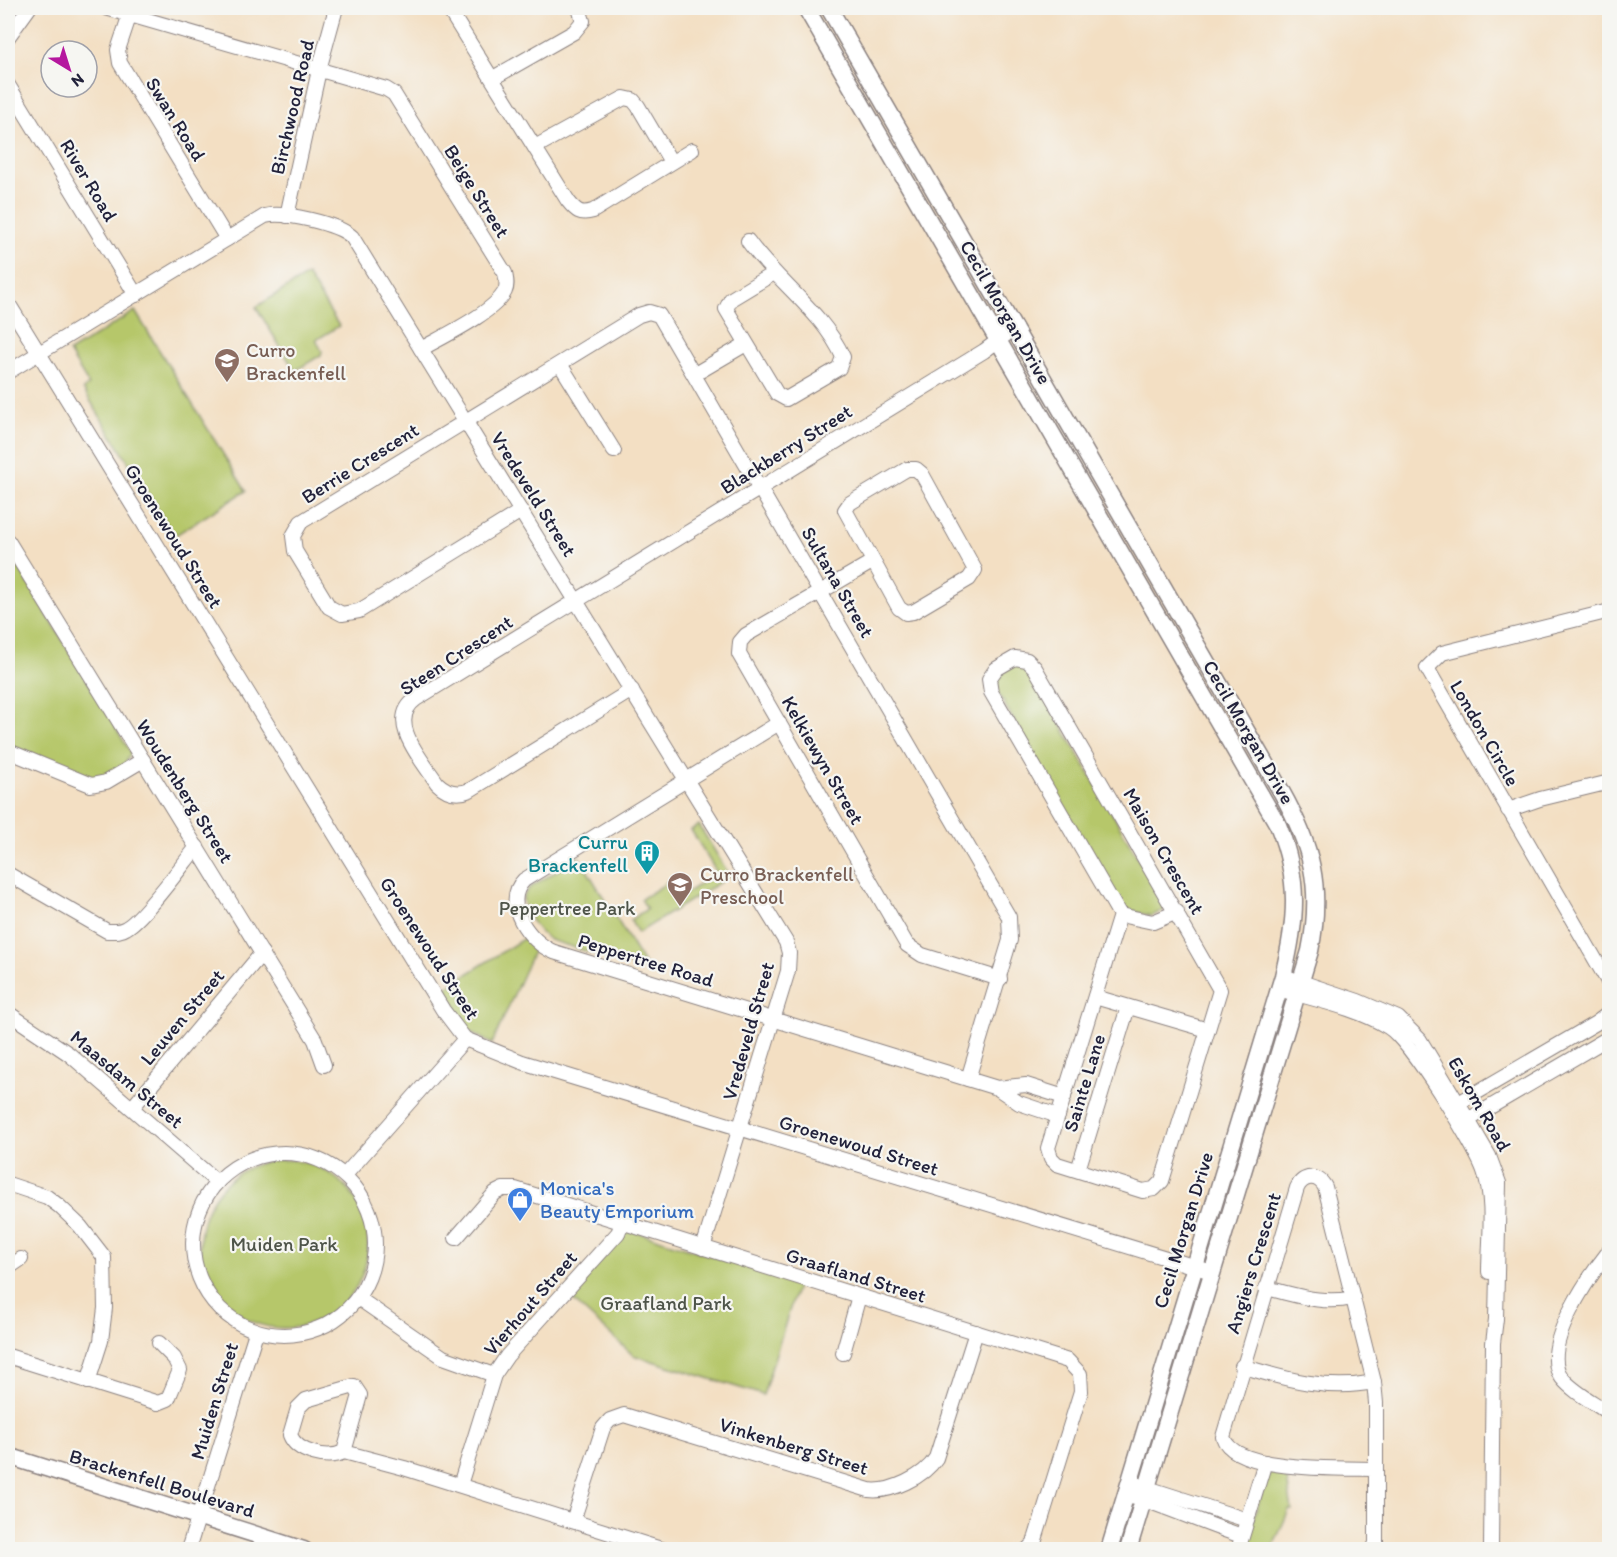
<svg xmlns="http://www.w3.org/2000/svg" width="1617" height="1557" viewBox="0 0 1617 1557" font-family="Itim,sans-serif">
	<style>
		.green { fill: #b6c76a; stroke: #6c7452; stroke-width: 1.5 }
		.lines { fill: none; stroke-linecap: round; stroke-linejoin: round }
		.minor-casing { stroke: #8a807f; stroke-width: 16 }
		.tertiary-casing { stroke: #8a807f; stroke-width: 19 }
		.minor { stroke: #fff; stroke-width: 14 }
		.tertiary { stroke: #fff; stroke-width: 16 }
		.labels { text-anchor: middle; stroke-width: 4.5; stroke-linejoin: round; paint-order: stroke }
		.street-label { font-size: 20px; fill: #22223b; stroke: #f6f6f2 }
		.education-label { font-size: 20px; fill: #785e54; stroke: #f6f6f2; text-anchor: start }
		.culture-label { font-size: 20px; fill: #0d838f; stroke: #f6f6f2; text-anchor: end }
		.park-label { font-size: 20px; fill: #4e5449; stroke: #f6f6f2 }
		.shop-label { font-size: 20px; fill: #366cbe; stroke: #f6f6f2; text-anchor: start }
	</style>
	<rect width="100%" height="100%" fill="#f6f6f2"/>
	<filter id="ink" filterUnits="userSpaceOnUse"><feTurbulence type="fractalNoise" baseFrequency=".0167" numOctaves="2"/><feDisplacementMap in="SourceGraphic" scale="12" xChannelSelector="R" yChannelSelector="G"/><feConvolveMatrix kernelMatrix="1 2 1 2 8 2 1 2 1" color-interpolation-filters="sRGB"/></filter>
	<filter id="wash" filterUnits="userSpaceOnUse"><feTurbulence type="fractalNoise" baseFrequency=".008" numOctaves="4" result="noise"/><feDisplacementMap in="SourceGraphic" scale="24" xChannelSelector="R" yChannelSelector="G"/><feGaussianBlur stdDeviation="1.35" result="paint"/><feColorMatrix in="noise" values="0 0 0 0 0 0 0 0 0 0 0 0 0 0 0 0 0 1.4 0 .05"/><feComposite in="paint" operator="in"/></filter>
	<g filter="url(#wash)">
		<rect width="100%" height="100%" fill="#f3dfc3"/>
		<g class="green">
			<polygon points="307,275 339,326 316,340 322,351 321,355 295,371 256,307"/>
			<polygon points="135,311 246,491 174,536 83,389 89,385 69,352"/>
			<polygon points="8,550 131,753 124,765 95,780 8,745"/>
			<polygon points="1015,664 1028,667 1165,905 1164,910 1152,916 1123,909 995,688 997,675"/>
			<polygon points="699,825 730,876 638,933 630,920 647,909 641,899 673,879 683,895 717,873 691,830"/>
			<path d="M 579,857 L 647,969 L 646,970 L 550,940 C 538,933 523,911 523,897 L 529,888 Z"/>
			<polygon points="526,937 535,947 492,1044 467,1030 440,991"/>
			<circle cx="284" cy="1244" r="84"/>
			<polygon points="633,1231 798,1283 763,1395 633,1355 568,1296 625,1233"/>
			<polygon points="1274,1471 1286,1472 1292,1510 1289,1510 1272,1549 1244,1550 1267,1475"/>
		</g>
	</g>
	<g filter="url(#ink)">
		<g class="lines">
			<defs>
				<g id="minor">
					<path d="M 106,8 L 386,89 L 394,94 L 505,273 C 506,279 508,285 505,291 C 495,312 442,337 421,349"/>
					<path d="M 448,8 L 568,201 C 576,211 580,215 593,211 L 692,150"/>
					<polyline points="130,14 118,50 120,63 227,239"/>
					<polyline points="8,37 29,8"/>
					<polyline points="493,78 574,32 583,21 579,8"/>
					<polyline points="8,85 136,295"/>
					<polyline points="535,147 624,98 633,100 638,106 671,162"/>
					<polyline points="287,216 319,70 336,8"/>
					<path d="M 748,241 C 776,281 823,312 843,357 L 839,368 L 786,399 L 777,394 L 726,309 L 731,299 L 774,273"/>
					<polyline points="8,303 443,1010 465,1039 522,1062 1212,1272"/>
					<polyline points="560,364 614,451"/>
					<path d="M 8,372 L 265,216 C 283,211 339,224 352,237 L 786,942 L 789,953 L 788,971 L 703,1248"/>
					<polyline points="695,374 746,344"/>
					<polygon points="907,469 916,469 922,474 975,570 969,579 913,612 906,613 899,608 845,510 850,503"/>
					<polyline points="521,511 359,611 342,614 329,607 295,551 293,536 301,522 639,315 649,312 659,315 1009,917 1010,940 968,1079"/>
					<polyline points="8,541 315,1040 324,1065"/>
					<polyline points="872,562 746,635 740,642 739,654 907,945 922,955 1000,979"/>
					<polyline points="1610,611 1442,653 1427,668 1610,985"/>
					<polygon points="1015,658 1027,660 1035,668 1220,990 1162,1181 1154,1189 1143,1191 1057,1164 1051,1158 1048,1148 1120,915 991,692 989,679 996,669"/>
					<path d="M 632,690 L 470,790 C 458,795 447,793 437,783 C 423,761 385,721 416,699 L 984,351 L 1015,328"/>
					<path d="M 779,723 L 524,880 C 501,903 530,943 554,952 L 997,1088 L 1019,1103 L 1058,1116"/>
					<polyline points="8,751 91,785 106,782 143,760"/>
					<polyline points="1508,810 1540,799 1610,782"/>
					<path d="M 8,874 L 107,931 C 114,931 120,932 126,928 C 143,919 182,865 197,847"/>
					<polyline points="1120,915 1153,922 1177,912"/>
					<polyline points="1283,976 1358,1001 1398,1018 1420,1040 1468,1120 1489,1156 1499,1183 1496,1319 1493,1343 1491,1550"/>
					<path d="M 1279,989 C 1315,1000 1355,1007 1388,1027 C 1410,1040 1475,1145 1484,1171 C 1495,1201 1489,1241 1489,1272"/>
					<polyline points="1095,997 1208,1030"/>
					<polyline points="8,1013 69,1054 217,1182"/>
					<polyline points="997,1088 1026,1085 1064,1097"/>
					<polyline points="132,1108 262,953"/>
					<polyline points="1450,1108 1596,1023 1608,1014"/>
					<polyline points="1461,1124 1610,1037"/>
					<circle cx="284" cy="1244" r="91"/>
					<polyline points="1078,1170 1128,1007"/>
					<polyline points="345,1175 465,1039"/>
					<polyline points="8,1184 47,1197 59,1206 80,1226 104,1257 105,1308 101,1341 88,1382"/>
					<polyline points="456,1238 495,1193 503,1189 515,1189 1068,1361 1080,1374 1081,1391 1034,1543 1027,1550"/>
					<path d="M 1610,1250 C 1591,1274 1538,1348 1562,1378 C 1573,1392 1595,1403 1610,1414"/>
					<polyline points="8,1268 21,1259"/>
					<path d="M 1266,1288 C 1297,1295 1321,1305 1353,1298"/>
					<polyline points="358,1298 443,1357 494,1375"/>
					<polyline points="843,1353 859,1296"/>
					<polyline points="8,1356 158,1403 168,1399 180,1370 174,1358 159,1343"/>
					<path d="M 1242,1366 C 1287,1380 1328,1391 1374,1382"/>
					<path d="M 344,1452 C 328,1460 297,1453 290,1435 L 298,1408 L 306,1400 L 354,1386 L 360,1395 L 344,1452 L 404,1468 L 664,1550"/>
					<polyline points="1129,1482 1247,1520"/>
					<polyline points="460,1485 494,1375 507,1356 618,1233 622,1223"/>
					<path d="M 1126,1494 C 1166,1506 1202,1523 1242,1536"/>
					<path d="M 573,1521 L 603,1428 L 610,1420 L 624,1415 L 869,1490 C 890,1493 924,1477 936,1458 L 976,1332"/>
					<polyline points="188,1550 256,1332"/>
					<polyline points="1238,1550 1265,1462"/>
					<path d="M 1373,1550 L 1376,1543 L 1376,1403 L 1374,1382 L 1325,1187 C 1318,1174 1303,1175 1297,1188 L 1223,1437 C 1234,1473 1344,1468 1376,1469"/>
				</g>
				<g id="tertiary">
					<path d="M 806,8 L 1278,825 C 1300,880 1297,919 1283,976 L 1109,1550"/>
					<path d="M 829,8 L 1281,791 C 1312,846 1323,888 1310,951 L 1128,1550"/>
					<polyline points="8,1456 304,1550"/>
				</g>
			</defs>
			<use href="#minor" class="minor-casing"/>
			<use href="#tertiary" class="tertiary-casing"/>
			<use href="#minor" class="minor"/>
			<use href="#tertiary" class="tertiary"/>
		</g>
	</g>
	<defs>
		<symbol id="school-pin" viewBox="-11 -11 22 30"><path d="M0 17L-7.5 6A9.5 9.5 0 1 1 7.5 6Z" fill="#8d6e63" stroke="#f6f6f2"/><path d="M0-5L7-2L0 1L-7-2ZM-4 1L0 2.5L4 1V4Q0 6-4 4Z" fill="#fff"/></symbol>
		<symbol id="building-pin" viewBox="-11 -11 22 30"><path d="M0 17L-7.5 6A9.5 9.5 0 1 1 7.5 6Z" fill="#0f9aa8" stroke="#f6f6f2"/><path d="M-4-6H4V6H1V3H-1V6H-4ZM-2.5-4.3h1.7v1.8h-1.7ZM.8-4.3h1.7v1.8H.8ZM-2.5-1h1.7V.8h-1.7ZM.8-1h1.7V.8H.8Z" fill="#fff"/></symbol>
		<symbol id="shop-pin" viewBox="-11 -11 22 30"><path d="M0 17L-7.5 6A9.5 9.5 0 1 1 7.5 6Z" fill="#3f7fe0" stroke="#f6f6f2"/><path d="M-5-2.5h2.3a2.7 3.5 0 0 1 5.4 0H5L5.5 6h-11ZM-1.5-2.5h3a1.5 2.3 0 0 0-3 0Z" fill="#fff"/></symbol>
	</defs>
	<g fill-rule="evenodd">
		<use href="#school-pin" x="212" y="346" width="30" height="40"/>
		<use href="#building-pin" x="632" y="838" width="30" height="40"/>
		<use href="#school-pin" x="665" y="870" width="30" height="40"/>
		<use href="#shop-pin" x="505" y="1185" width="30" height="40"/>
	</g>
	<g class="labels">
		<g class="street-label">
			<text transform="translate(292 107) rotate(-77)" y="7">Birchwood Road</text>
			<text transform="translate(176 119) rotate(58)" y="7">Swan Road</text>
			<text transform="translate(89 180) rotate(59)" y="7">River Road</text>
			<text transform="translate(477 191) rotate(58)" y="7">Beige Street</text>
			<text transform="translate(1006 312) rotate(60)" y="7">Cecil Morgan Drive</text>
			<text transform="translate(786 449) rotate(-32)" y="7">Blackberry Street</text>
			<text transform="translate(360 463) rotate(-32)" y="7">Berrie Crescent</text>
			<text transform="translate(534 494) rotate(58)" y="7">Vredeveld Street</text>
			<text transform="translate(174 536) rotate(58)" y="7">Groenewoud Street</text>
			<text transform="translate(838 582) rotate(60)" y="7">Sultana Street</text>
			<text transform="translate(456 655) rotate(-33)" y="7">Steen Crescent</text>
			<text transform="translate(1249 732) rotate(60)" y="7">Cecil Morgan Drive</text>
			<text transform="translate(1485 733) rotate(60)" y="7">London Circle</text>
			<text transform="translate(823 760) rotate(60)" y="7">Kelkiewyn Street</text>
			<text transform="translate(185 791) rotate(58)" y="7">Woudenberg Street</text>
			<text transform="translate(1164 851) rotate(60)" y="7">Maison Crescent</text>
			<text transform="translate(430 948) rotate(57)" y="7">Groenewoud Street</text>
			<text transform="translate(646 960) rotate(17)" y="7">Peppertree Road</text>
			<text transform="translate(182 1017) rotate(-50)" y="7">Leuven Street</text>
			<text transform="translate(748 1031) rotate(-74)" y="7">Vredeveld Street</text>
			<text transform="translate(127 1079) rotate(40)" y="7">Maasdam Street</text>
			<text transform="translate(1084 1083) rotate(-73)" y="7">Sainte Lane</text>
			<text transform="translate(1480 1104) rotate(60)" y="7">Eskom Road</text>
			<text transform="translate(859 1145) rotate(17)" y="7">Groenewoud Street</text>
			<text transform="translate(1183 1230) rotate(-73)" y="7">Cecil Morgan Drive</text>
			<text transform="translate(1253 1263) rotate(-73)" y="7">Angiers Crescent</text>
			<text transform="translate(856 1275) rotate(17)" y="7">Graafland Street</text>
			<text transform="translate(530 1303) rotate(-49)" y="7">Vierhout Street</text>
			<text transform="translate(214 1401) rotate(-73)" y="7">Muiden Street</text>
			<text transform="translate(794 1446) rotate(17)" y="7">Vinkenberg Street</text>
			<text transform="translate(162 1483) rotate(17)" y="7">Brackenfell Boulevard</text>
		</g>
		<g class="education-label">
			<text x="246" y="357">Curro<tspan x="246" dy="23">Brackenfell</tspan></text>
			<text x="700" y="881">Curro Brackenfell<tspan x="700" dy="23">Preschool</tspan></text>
		</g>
		<g class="culture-label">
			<text x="628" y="849">Curru<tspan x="628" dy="23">Brackenfell</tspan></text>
		</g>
		<g class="park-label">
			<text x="567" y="915">Peppertree Park</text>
			<text x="284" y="1251">Muiden Park</text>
			<text x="666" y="1310">Graafland Park</text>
		</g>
		<g class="shop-label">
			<text x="540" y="1195">Monica's<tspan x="540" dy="23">Beauty Emporium</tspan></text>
		</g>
	</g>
	<rect width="1617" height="1557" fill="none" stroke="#f6f6f2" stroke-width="30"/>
	<g transform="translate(69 69) rotate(142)"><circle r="28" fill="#f6f6f2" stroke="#a1a1a9" stroke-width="1.5"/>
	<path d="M0-4.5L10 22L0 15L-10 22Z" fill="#b5179e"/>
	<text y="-9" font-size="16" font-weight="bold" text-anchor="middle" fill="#22223b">N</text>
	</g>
</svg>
